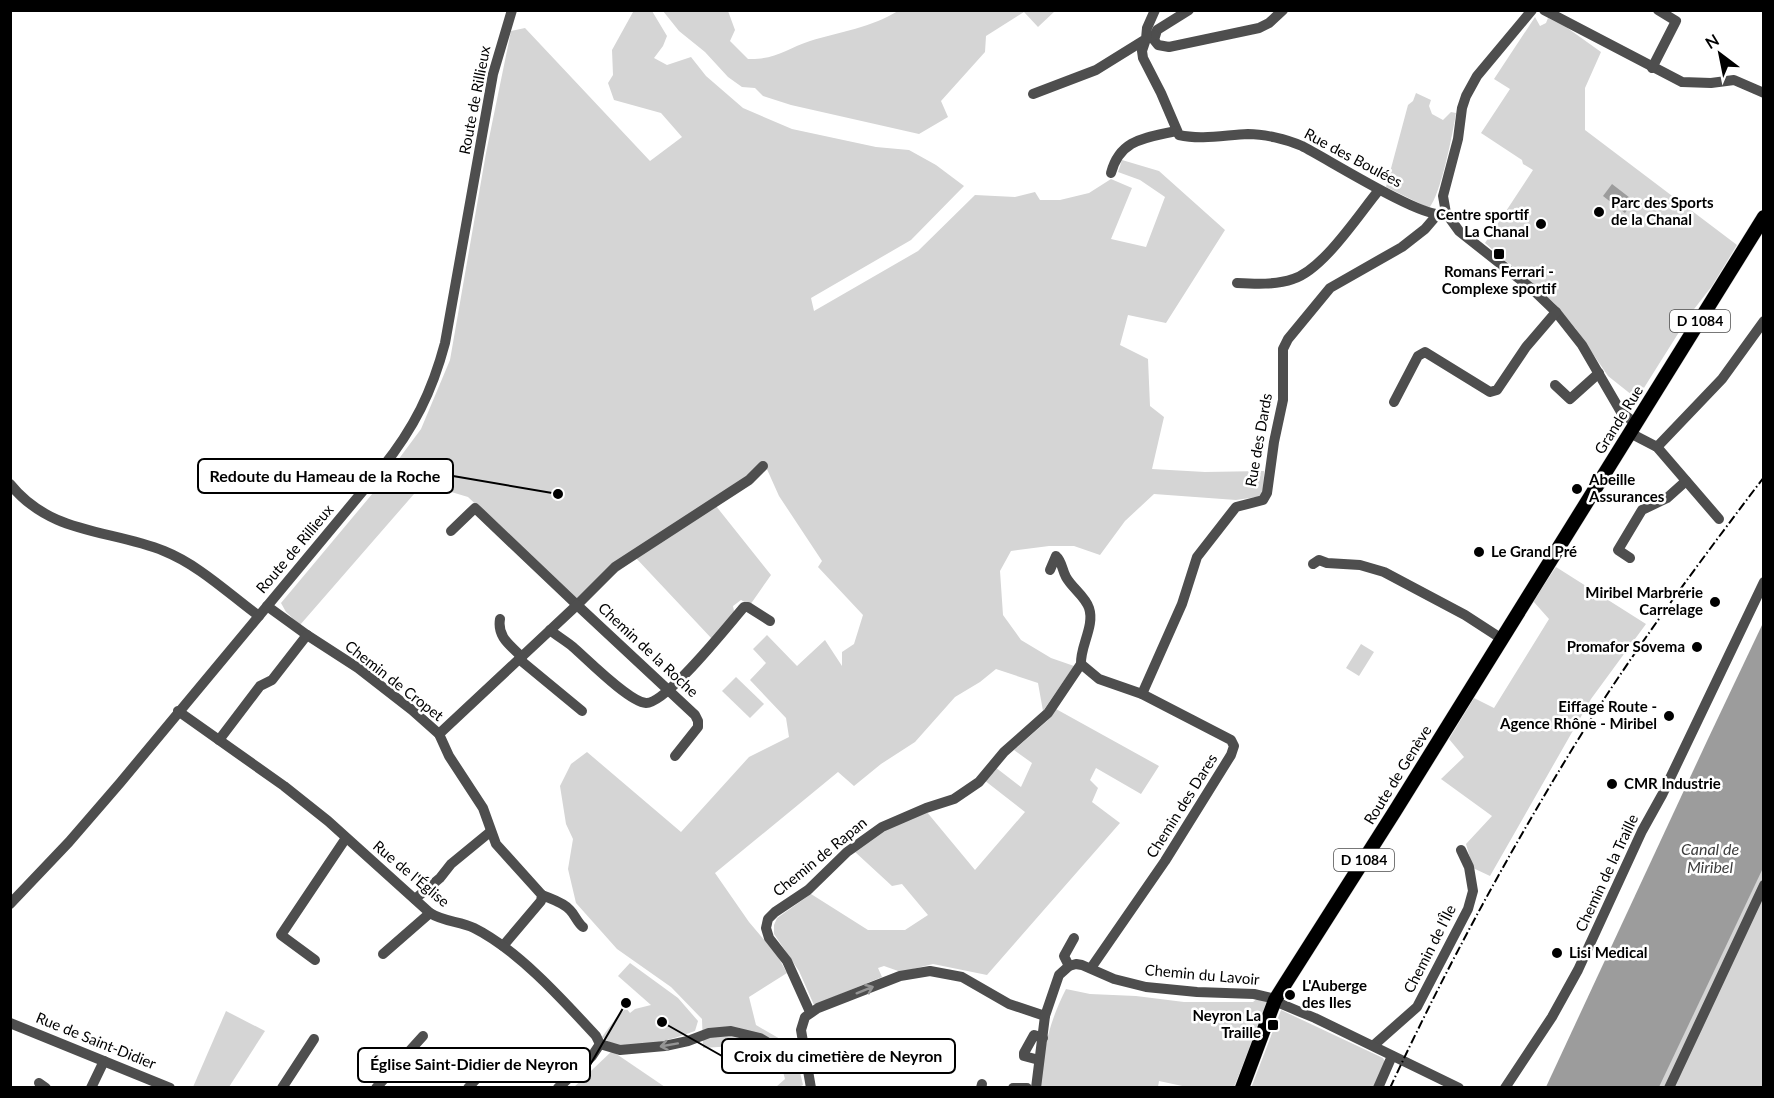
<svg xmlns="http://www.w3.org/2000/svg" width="1774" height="1098" viewBox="0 0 1774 1098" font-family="Lato,sans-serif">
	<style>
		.green { fill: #d5d5d5 }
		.water { fill: #9c9c9c }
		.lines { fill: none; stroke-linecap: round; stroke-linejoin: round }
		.major-casing { stroke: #dbdbdb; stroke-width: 15 }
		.minor { stroke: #4e4e4e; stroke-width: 10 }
		.major { stroke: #000; stroke-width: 14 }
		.rail { stroke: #000; stroke-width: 2; stroke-dasharray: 9 3 1.5 3; stroke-linecap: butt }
		.oneway { stroke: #959595 }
		.poi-dot { fill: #000; stroke: #fff; stroke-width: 2 }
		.labels { text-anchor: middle; stroke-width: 5; stroke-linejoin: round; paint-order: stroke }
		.shield { fill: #fff; stroke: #4c4c4c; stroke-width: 1.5 }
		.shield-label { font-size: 14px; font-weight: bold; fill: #000 }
		.street-label { font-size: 15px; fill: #000; stroke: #fff }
		.poi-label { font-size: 15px; font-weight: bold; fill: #000; stroke: #fff; text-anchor: start }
		.water-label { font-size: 16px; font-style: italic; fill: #3d3d3d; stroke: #fff }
		.leader { fill: none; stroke: #000; stroke-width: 2 }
		.callout-dot { fill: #000; stroke: #fff; stroke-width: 2 }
		.callout { fill: #fff; stroke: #000; stroke-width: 2 }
		.callout-label { font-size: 16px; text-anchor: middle; font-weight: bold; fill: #000 }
	</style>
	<rect width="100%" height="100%" fill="#fff"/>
	<g class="green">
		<polygon points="646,10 652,11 667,36 663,46 654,58 667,65 691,57 706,76 743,108 792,129 876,147 909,150 936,165 964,186 911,240 811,298 814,311 918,251 975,195 1015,197 1035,192 1040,200 1060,200 1089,193 1111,179 1132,188 1111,239 1146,247 1165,197 1140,180 1118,172 1122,160 1159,171 1225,230 1166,323 1128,315 1120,345 1148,359 1150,406 1164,417 1152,469 1205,472 1264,471 1263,496 1236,500 1154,494 1125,521 1100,555 1074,546 1049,546 1011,551 1000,571 1003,615 1021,640 1051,658 1074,666 1043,711 1038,683 996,669 980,682 955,697 915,742 881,764 854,786 838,772 715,873 749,922 777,955 787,973 749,997 756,1025 794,1047 803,1085 799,1087 776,1087 785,1079 782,1068 734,1046 703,1048 702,1019 671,987 617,949 576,903 568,869 573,839 566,824 560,786 571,764 587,752 681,832 749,757 789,737 786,718 750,680 766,663 753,649 767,635 797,666 825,640 842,666 842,652 854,644 863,615 818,567 822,561 779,496 766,467 758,469 578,601 468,497 448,491 414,494 300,625 286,612 281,603 378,487 421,429 450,360 486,153 511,31 525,28 650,161 682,137 661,113 614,100 608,83 613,75 612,50 633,12"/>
		<path d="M 663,11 L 728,11 L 735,30 L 730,41 L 748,59 C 775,60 786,49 810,41 C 840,32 872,27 898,11 L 1055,11 L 1038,27 L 1024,12 L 986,36 L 985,52 L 941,101 L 948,117 L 919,134 L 791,105 L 763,96 L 755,88 L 742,87 L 728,77 L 705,52 L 679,31 Z"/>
		<polygon points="1535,17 1540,26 1546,23 1548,18 1566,27 1601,52 1585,88 1585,130 1737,245 1712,286 1691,313 1637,399 1608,376 1576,329 1554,303 1485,243 1533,170 1523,164 1522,160 1481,133 1510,89 1494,79"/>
		<path d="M 1416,93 L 1431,100 L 1429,106 L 1432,114 L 1443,120 L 1451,112 L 1456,113 C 1453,132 1441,195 1429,208 L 1386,187 L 1408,105 L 1413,101 Z"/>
		<polygon points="716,506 771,575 750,605 741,600 733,606 735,616 713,640 635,557"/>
		<polygon points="1556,567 1646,624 1591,699 1490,876 1473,868 1466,844 1492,816 1441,779 1464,757 1449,739 1474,698 1494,708 1549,619 1533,601"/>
		<polygon points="1361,644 1374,652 1359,676 1346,668"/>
		<polygon points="736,677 764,704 750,718 722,691"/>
		<polygon points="1056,709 1159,766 1141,794 1096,768 1090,780 1098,788 1092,802 1120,823 987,975 933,964 901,972 884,966 878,968 882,977 814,1005 799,971 774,934 774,925 777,918 811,894 868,930 905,930 928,915 902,884 892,886 854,851 885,828 926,811 975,870 1025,812 984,780 995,767 1021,787 1032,763 1014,750 1047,721"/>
		<polygon points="1763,855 1763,1087 1651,1088"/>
		<path d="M 630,963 L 678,998 L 698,1021 L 695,1031 C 677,1038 634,1051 615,1045 C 611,1043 606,1040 602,1037 L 616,1018 L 626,1008 L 630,1013 L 635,1009 L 651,1005 L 618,976 Z"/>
		<path d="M 1066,989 L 1090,994 L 1136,996 L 1184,1002 L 1253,1002 L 1258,998 L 1264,999 L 1268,1003 L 1234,1087 L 1187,1087 L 1159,1081 L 1158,1087 L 1040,1088 C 1042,1052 1050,1020 1066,989 Z"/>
		<polygon points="1281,1010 1383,1058 1385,1062 1375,1087 1251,1088"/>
		<polygon points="226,1011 265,1031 229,1087 193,1087"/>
		<polygon points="612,1051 665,1087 573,1088"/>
	</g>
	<g class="water">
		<polygon points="1612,184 1634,201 1625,213 1603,196"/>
		<polygon points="1763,623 1763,868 1659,1087 1546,1087 1707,741"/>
	</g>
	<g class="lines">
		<defs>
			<polyline id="major" points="1242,1088 1275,1000 1285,984 1395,811 1764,217"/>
		</defs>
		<use href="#major" class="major-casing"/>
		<g class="minor">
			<polyline points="1189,10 1157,30 1154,40 1158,45 1169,47 1259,28 1269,23 1283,10"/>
			<polyline points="1532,10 1477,76 1466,96 1462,108 1458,139 1443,196 1446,213 1459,231 1532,289 1556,312 1582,345 1621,412 1636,424"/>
			<polyline points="1544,10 1682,82 1711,83 1734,80 1764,93"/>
			<path d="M 1154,35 L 1146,39 L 1142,51 L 1143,58 L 1161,93 L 1179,135 C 1201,140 1225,135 1248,134 C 1264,134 1286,139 1302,146 C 1326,158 1421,218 1442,214"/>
			<polyline points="1652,68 1676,21 1658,10"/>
			<polyline points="1033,94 1096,70 1146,39 1147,28 1155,10"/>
			<path d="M 1111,173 C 1120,139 1145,138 1176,131"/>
			<path d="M 1237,283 C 1255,284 1276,285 1293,279 C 1323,270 1359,214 1379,190"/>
			<polyline points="1555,385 1570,399 1599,373"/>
			<polyline points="1394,402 1418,356 1425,352 1490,392 1497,390 1526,347 1556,312"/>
			<polyline points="1630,433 1657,447 1719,519"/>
			<polyline points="1657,447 1722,379 1764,321"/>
			<path d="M 10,484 C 51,535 109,529 164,551 C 199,565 229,594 259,616"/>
			<polyline points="451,531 475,508 577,605 615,567 749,480 763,466"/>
			<polyline points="1630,558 1618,550 1642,510 1667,498 1686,481"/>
			<polyline points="1313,564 1319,560 1327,563 1360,565 1384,572 1465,615 1502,639"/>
			<path d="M 1050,570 L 1056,556 C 1062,561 1062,570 1066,577 C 1072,588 1085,596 1089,608 C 1095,626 1080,646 1081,664"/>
			<polyline points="267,606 307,635 358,668 412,710 439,734 449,756 483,808 496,844 542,895 541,901 503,946"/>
			<path d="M 500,619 C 497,637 510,645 522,657"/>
			<path d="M 550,630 C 557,636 566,641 573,647 C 587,659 629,702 646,703 C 666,704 729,624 744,607 L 748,607 L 770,621"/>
			<polyline points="519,659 582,711"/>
			<polyline points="1142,694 1182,604 1197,557 1236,507 1263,500 1267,493 1274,442 1283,400 1283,349 1288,339 1330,288 1402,247 1425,229 1437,215"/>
			<path d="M 178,711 L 284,786 L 328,821 L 430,913 C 444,922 460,921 474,928 C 518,950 563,1000 596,1036 L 600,1044"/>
			<polyline points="439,734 577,605 695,715 698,721 698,727 675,756"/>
			<polyline points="219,740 260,686 272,680 307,635"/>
			<path d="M 542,895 C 551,899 563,902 570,910 C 575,915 577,922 583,927"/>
			<polyline points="415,899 440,878 451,864 490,832"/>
			<path d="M 10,904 L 69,842 L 120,783 L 382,468 C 414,428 432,392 445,343 L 493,74 L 512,10"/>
			<polyline points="383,954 430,913"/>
			<polyline points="315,960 281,935 346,838"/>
			<polyline points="1069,966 1064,956 1074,938"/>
			<polyline points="810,1012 787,961 769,938 766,928 768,919 775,912 808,890 847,852 882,827 926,808 954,799 979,782 1004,752 1048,713 1081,664 1099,679 1142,694 1231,740 1234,746 1231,755 1165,861 1091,968"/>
			<polyline points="10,1023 170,1088"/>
			<polyline points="600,1044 620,1050 665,1046 688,1041 709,1033 731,1031 760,1038 782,1051 805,1050"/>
			<polyline points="1374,1045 1417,1007 1468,909 1473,891 1469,867 1461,850"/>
			<polyline points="1039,1060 1024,1056 1024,1053 1034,1035 1043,1038"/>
			<polyline points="39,1083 46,1088"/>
			<polyline points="91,1088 104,1061"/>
			<polyline points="282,1088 314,1039"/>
			<polyline points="376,1088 423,1036"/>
			<polyline points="468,1088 488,1066 503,1075"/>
			<polyline points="558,1088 592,1056 600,1044"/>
			<polyline points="811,1088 801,1030 805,1017 818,1008 900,976 930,971 962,977 1009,1004 1045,1016"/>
			<polyline points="981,1088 982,1084"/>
			<polyline points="1013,1088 1027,1088"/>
			<polyline points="1036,1088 1045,1016 1059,975 1069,966 1076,964 1082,965 1114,979 1146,987 1197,992 1254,994 1272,998 1279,1003 1315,1018 1459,1088"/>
			<polyline points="1378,1088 1392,1056"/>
			<polyline points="1505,1088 1552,1017 1578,970 1642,831 1662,795 1764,582"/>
			<polyline points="1669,1088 1764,885"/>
		</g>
		<use href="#major" class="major"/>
		<path class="rail" d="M 1390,1088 C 1443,974 1503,863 1568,756 C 1627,659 1695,568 1764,477"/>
	</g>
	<defs><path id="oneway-shaft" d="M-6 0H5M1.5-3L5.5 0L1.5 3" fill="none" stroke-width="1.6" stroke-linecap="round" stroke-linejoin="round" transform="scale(1.5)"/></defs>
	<g class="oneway">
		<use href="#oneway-shaft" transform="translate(865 990) rotate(-22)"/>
		<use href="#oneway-shaft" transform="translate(669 1045) rotate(170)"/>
	</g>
	<g class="poi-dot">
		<circle cx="1599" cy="212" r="6"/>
		<circle cx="1541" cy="224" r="6"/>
		<rect x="1493" y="248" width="12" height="12" rx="3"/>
		<circle cx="1577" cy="489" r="6"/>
		<circle cx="1479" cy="552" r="6"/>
		<circle cx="1715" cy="602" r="6"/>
		<circle cx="1697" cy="647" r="6"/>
		<circle cx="1669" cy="716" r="6"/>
		<circle cx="1612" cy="784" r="6"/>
		<circle cx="1557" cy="953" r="6"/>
		<circle cx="1290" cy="995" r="6"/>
		<rect x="1267" y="1019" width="12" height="12" rx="3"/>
	</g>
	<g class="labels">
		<g class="shield">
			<rect x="1670" y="310" width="60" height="22" rx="4.5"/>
			<rect x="1334" y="849" width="60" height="22" rx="4.5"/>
		</g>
		<g class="shield-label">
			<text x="1700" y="326">D 1084</text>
			<text x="1364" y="865">D 1084</text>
		</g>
		<g class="street-label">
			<text transform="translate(475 100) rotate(-79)" y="5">Route de Rillieux</text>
			<text transform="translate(1353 158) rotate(28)" y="5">Rue des Boulées</text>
			<text transform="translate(1619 420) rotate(-58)" y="5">Grande Rue</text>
			<text transform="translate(1259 440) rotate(-80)" y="5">Rue des Dards</text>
			<text transform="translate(295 549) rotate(-50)" y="5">Route de Rillieux</text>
			<text transform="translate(648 650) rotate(43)" y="5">Chemin de la Roche</text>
			<text transform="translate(394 681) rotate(38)" y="5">Chemin de Cropet</text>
			<text transform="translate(1398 775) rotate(-58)" y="5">Route de Genève</text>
			<text transform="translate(1182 806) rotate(-58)" y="5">Chemin des Dares</text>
			<text transform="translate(820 857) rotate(-39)" y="5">Chemin de Rapan</text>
			<text transform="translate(1607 873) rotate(-65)" y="5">Chemin de la Traille</text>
			<text transform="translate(411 874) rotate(40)" y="5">Rue de l'Église</text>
			<text transform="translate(1430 949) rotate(-63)" y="5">Chemin de l'Île</text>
			<text transform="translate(1202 975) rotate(5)" y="5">Chemin du Lavoir</text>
			<text transform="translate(96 1041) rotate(22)" y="5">Rue de Saint-Didier</text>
		</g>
		<g class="poi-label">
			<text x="1611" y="208">Parc des Sports<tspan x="1611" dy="17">de la Chanal</tspan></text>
			<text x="1529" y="220" text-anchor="end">Centre sportif<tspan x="1529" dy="17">La Chanal</tspan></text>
			<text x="1499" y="277" text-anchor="middle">Romans Ferrari -<tspan x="1499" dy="17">Complexe sportif</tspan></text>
			<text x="1589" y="485">Abeille<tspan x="1589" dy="17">Assurances</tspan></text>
			<text x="1491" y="557">Le Grand Pré</text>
			<text x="1703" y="598" text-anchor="end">Miribel Marbrerie<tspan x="1703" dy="17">Carrelage</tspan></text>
			<text x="1685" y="652" text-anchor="end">Promafor Sovema</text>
			<text x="1657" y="712" text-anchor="end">Eiffage Route -<tspan x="1657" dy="17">Agence Rhône - Miribel</tspan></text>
			<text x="1624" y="789">CMR Industrie</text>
			<text x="1569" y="958">Lisi Medical</text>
			<text x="1302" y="991">L'Auberge<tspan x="1302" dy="17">des Iles</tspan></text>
			<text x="1261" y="1021" text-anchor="end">Neyron La<tspan x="1261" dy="17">Traille</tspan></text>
		</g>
		<g class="water-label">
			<text x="1710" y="855">Canal de<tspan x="1710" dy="18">Miribel</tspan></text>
		</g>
	</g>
	<path class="leader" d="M558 494L453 476M662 1022L722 1056M626 1003L590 1065"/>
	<g class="callout-dot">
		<circle cx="558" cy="494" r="6"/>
		<circle cx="662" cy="1022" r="6"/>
		<circle cx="626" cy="1003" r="6"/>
	</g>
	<g class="callout">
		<rect x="198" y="459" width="255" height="34" rx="6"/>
		<rect x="722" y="1039" width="233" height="34" rx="6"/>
		<rect x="358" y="1048" width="232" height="34" rx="6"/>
	</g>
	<g class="callout-label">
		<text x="325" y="482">Redoute du Hameau de la Roche</text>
		<text x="838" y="1062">Croix du cimetière de Neyron</text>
		<text x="474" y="1070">Église Saint-Didier de Neyron</text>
	</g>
	<rect width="1774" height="1098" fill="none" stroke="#000000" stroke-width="24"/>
	<g transform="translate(1720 54) rotate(328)" stroke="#ffffff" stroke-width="4.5" paint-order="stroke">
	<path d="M0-4.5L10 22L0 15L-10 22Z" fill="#000000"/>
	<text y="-9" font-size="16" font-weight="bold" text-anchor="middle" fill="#000000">N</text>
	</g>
</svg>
